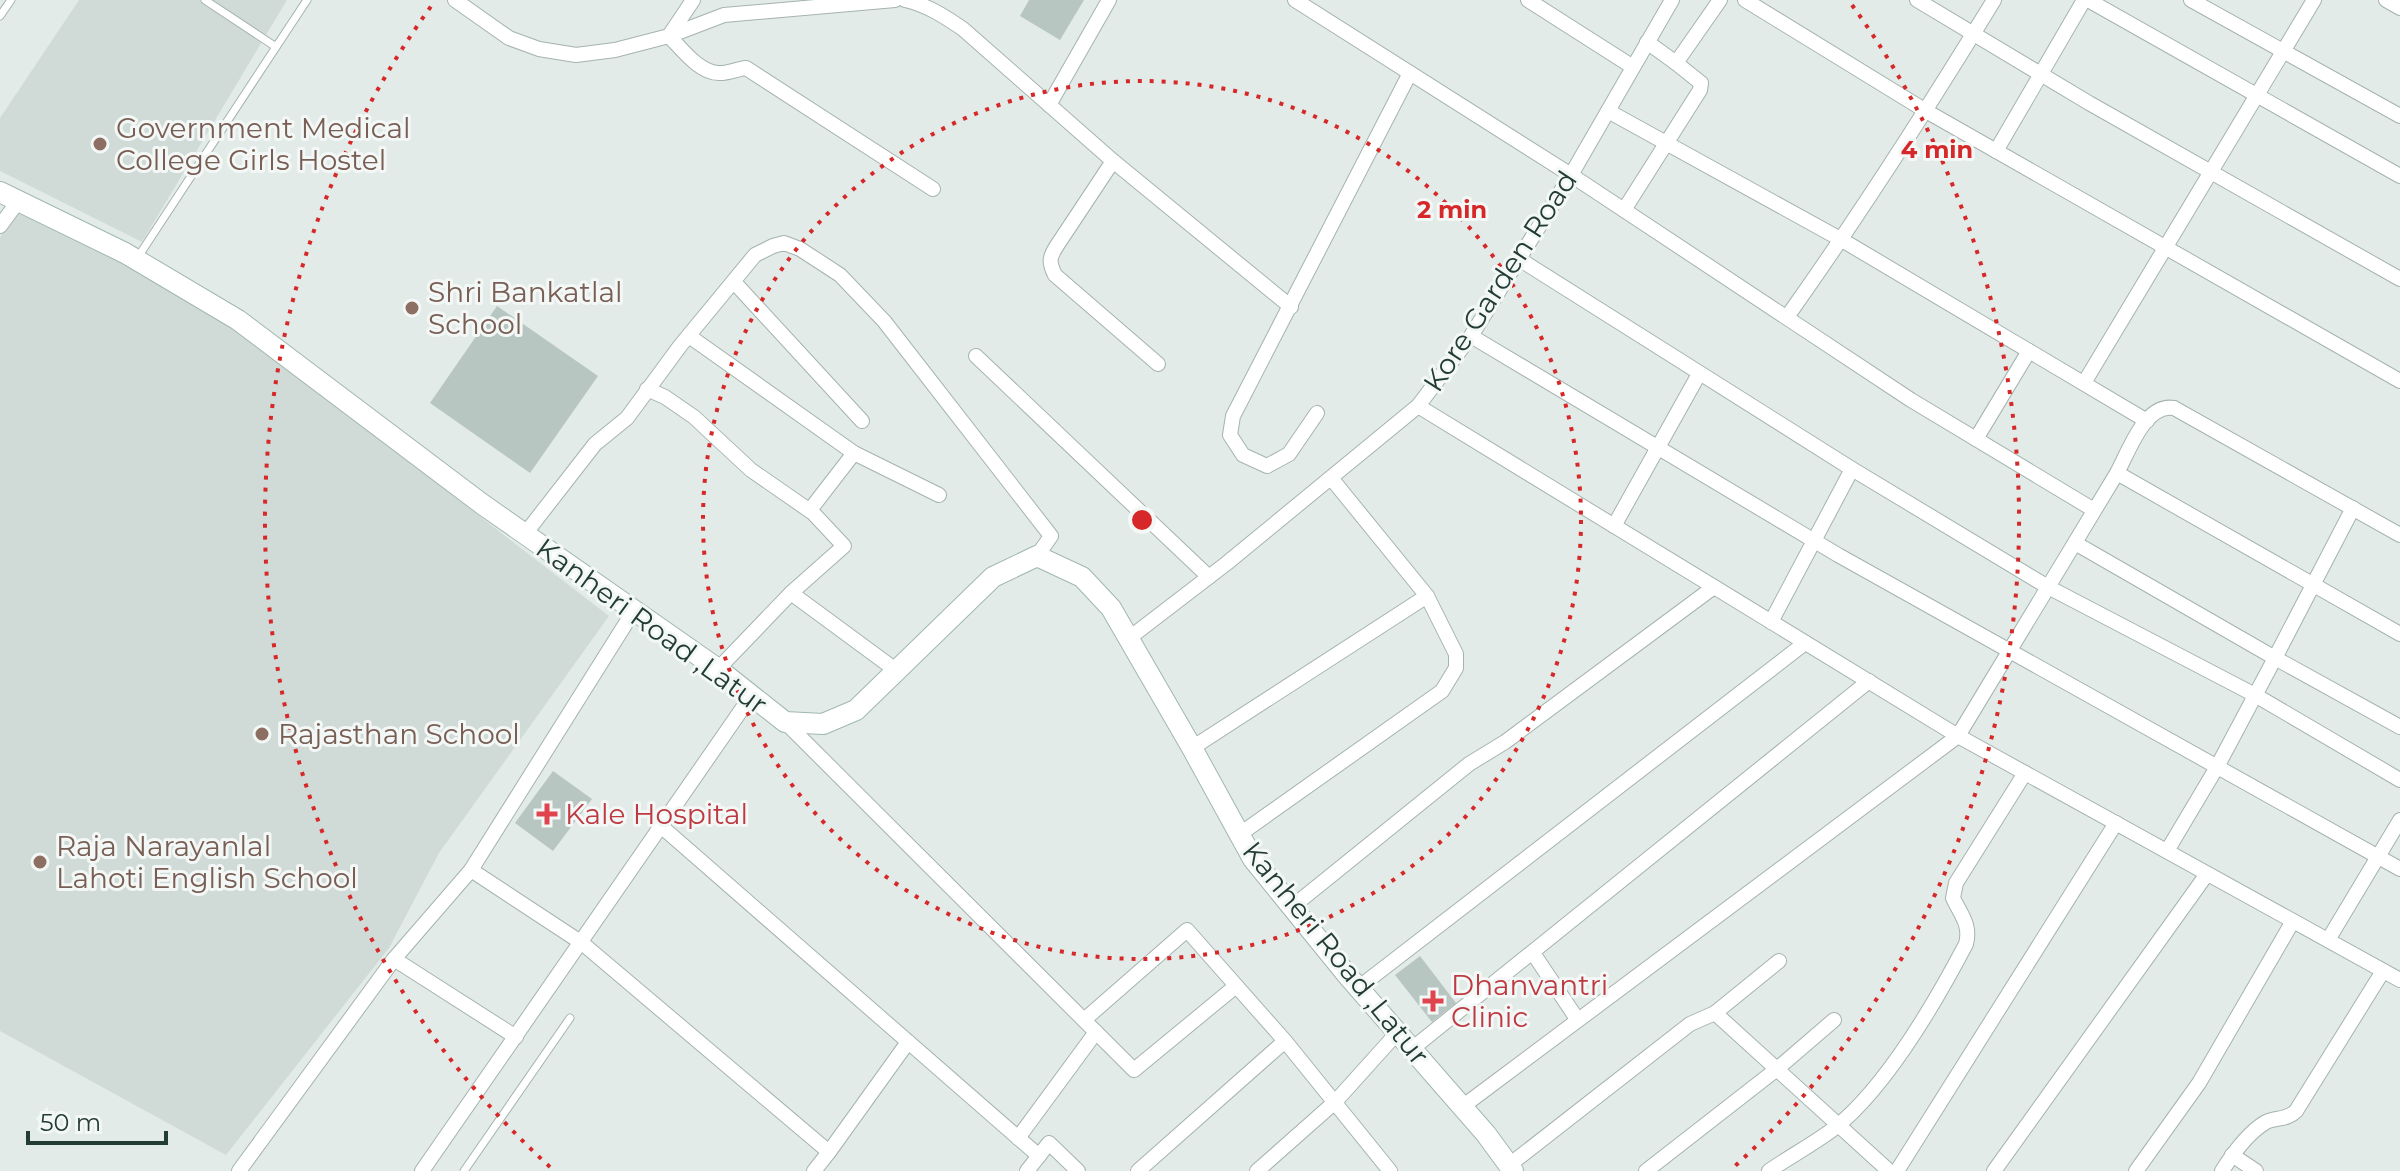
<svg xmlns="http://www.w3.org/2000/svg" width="2400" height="1171" viewBox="0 0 2400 1171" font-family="Montserrat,sans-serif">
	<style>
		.built { fill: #d0dbd7 }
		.building { fill: #b8c6c1 }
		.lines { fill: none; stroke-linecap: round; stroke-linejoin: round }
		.lane-casing { stroke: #a5b3af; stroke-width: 9 }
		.street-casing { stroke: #a5b3af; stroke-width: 16 }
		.secondary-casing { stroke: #a1b7b0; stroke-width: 22 }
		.lane { stroke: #fff; stroke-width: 7 }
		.street { stroke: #fff; stroke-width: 14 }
		.secondary { stroke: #fff; stroke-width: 20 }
		.ring { fill: none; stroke: #d62828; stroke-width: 4; stroke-dasharray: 4 8 }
		.education-dot { fill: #8d6e63; stroke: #f3f8f6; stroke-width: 3 }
		.health-dot { fill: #e0444e; stroke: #f3f8f6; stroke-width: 3 }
		.labels { text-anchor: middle; stroke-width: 6; stroke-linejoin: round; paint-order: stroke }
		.education-label { font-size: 28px; fill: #785e54; stroke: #f3f8f6; text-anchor: start }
		.street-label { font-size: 28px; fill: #233c36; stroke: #f3f8f6 }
		.health-label { font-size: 28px; fill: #be3a42; stroke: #f3f8f6; text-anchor: start }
		.centre { fill: #d62828; stroke: #f3f8f6; stroke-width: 4 }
		.ring-label { font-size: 24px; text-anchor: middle; font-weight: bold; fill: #d62828; stroke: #f3f8f6; stroke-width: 6; stroke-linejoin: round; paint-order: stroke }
	</style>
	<rect width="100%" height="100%" fill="#e2ebe8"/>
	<g class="built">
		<polygon points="79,0 287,0 142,242 0,171 0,118"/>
		<polygon points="25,203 181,286 609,616 439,853 389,948 226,1155 0,1031 0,237"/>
	</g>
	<g class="building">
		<polygon points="1029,0 1084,0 1060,40 1020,16"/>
		<polygon points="497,306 598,376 530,473 430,403"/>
		<polygon points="553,771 592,799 553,851 515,823"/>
		<polygon points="1420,956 1456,1003 1432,1022 1395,975"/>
	</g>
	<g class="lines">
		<defs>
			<g id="lane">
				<polyline points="0,16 11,0"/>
				<polyline points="276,47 307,0"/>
				<polyline points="138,257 276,47 205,0"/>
				<polyline points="464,1171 570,1018"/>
			</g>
			<g id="street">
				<polyline points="455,0 509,38 539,49 576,55 615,50 669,36 724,15 895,0"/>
				<path d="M 693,0 L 669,36 C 682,49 700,74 720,73 C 729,73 737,69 746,68 L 933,189"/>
				<path d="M 905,0 C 927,5 944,16 963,29 L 1113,161 L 1291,307"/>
				<polyline points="1295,0 1571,175 1911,400 2094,510"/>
				<polyline points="1528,0 1633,67"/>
				<polyline points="1745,0 1926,111 2400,381"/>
				<polyline points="1917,0 2089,103 2400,279"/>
				<polyline points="2088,0 2400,176"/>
				<polyline points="2191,0 2400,116"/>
				<polyline points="2386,0 2400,8"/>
				<polyline points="1647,42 1676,63 1720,0"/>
				<polyline points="1049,105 1109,0"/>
				<polyline points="1608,111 1842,240 2147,421"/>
				<polyline points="1996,151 2084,0"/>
				<path d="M 1113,161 L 1056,247 C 1049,258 1049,263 1055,275 L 1158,364"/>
				<polyline points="1624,210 1700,90 1701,83 1676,63"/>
				<polyline points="0,226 19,200"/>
				<polyline points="1519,259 1852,469 2048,587 2255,695 2400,780"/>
				<polyline points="734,282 862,421"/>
				<path d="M 1787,317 C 1860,214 1928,108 1994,0"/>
				<polyline points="689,336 854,453 939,495"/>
				<polyline points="1471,336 1838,555 2400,869"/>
				<polyline points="976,356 1209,577"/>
				<polyline points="2084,383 2314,0"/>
				<polyline points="647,389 665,397 694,417 751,470 813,513 844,546 791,593"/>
				<polyline points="1418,406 1958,736 2400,980"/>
				<polyline points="1317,413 1289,454 1267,466 1243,455 1230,435 1233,416 1410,73"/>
				<polyline points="1976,439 2029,351"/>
				<path d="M 2117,473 C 2129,451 2145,403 2174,408 L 2400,535"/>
				<polyline points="2353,508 2275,658 2400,727"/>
				<polyline points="810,510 854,453"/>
				<polyline points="1614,526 1699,374"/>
				<polyline points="525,534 595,444 627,418 680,346 755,255 773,246 784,243 800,249 840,275 884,321 1051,536 1037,556"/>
				<polyline points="2075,543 2275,658 2217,767 2167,851"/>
				<polyline points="633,612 471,870 582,943 829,1152 814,1171"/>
				<polyline points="1771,622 1852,469"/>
				<polyline points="1128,639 1227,563 1418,406 1471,336 1571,175 1672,0"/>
				<polyline points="718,669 791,593 897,671"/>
				<polyline points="785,722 1134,1070 1236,986"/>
				<polyline points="1192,748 1427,596"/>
				<polyline points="662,827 1039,1156"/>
				<polyline points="1240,834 1442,691 1456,668 1456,654 1427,596 1331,478"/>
				<polyline points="1292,907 1469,764 1505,742 1714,587"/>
				<polyline points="2328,940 2400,820"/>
				<polyline points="1533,953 1577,1019"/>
				<polyline points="394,959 516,1037"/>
				<polyline points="1358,988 1805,643"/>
				<polyline points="1715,1013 1779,961"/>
				<polyline points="1084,1020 1187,930 1285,1041 1390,1171"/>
				<polyline points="1413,1048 1869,681"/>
				<polyline points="1462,1107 1958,736 2117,473 2400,634"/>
				<polyline points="1018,1138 1096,1032"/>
				<polyline points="829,1152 908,1042"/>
				<polyline points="2232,1155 2256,1171"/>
				<polyline points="1508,1166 1690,1024 1715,1013 1889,1171"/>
				<polyline points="239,1171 394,959 471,870"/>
				<polyline points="422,1171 751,696"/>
				<polyline points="1027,1171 1049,1143 1078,1171"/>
				<polyline points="1138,1171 1285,1041"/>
				<polyline points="1257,1171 1335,1102 1398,1032"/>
				<polyline points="1646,1171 1777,1069 1834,1020"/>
				<path d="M 1769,1171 C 1790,1156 1823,1139 1842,1122 C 1891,1079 1935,1003 1966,944 C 1971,925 1961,915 1953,898 L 1956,883 L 2025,773"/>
				<polyline points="1897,1171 2116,823"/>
				<polyline points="1994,1171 2207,874"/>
				<polyline points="2136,1171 2199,1083 2293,921"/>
				<path d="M 2222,1171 C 2232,1155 2249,1132 2266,1122 C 2277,1117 2287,1120 2296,1111 L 2383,971"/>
			</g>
			<polyline id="secondary" points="0,192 125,253 238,320 482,504 718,669 785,722 823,724 856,710 993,577 1037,556 1082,577 1111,608 1192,748 1253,859 1348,976 1486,1134 1513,1171"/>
		</defs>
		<use href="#lane" class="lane-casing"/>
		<use href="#street" class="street-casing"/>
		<use href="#secondary" class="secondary-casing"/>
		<use href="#lane" class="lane"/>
		<use href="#street" class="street"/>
		<use href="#secondary" class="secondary"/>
	</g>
	<g class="ring">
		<circle cx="1142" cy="520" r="439"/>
		<path d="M550 1167A877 877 0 0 1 432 5M1852 5A877 877 0 0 1 1734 1167"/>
	</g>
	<g class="education-dot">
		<circle cx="100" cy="144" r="8"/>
		<circle cx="412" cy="308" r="8"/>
		<circle cx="262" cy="734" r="8"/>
		<circle cx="40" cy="862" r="8"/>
	</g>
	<g class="health-dot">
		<path d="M543 802h8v8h8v8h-8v8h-8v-8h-8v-8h8z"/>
		<path d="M1429 989h8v8h8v8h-8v8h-8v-8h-8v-8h8z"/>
	</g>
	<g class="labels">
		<g class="education-label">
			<text x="116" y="138">Government Medical<tspan x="116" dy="32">College Girls Hostel</tspan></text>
			<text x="428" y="302">Shri Bankatlal<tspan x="428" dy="32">School</tspan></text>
			<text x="278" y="744">Rajasthan School</text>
			<text x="56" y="856">Raja Narayanlal<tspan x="56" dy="32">Lahoti English School</tspan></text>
		</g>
		<g class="street-label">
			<text transform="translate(1500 281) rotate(-57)" y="10">Kore Garden Road</text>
			<text transform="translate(652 626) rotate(36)" y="10">Kanheri Road ,Latur</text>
			<text transform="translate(1336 953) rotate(51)" y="10">Kanheri Road ,Latur</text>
		</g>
		<g class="health-label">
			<text x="565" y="824">Kale Hospital</text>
			<text x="1451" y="995">Dhanvantri<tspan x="1451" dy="32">Clinic</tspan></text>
		</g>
	</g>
	<circle cx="1142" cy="520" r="12" class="centre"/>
	<g class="ring-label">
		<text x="1937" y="158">4 min</text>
		<text x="1452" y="218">2 min</text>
	</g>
	<path d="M28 1131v12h138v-12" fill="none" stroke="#233c36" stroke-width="4"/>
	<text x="40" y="1131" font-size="24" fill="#233c36" stroke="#f3f8f6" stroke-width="6" paint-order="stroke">50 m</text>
</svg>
